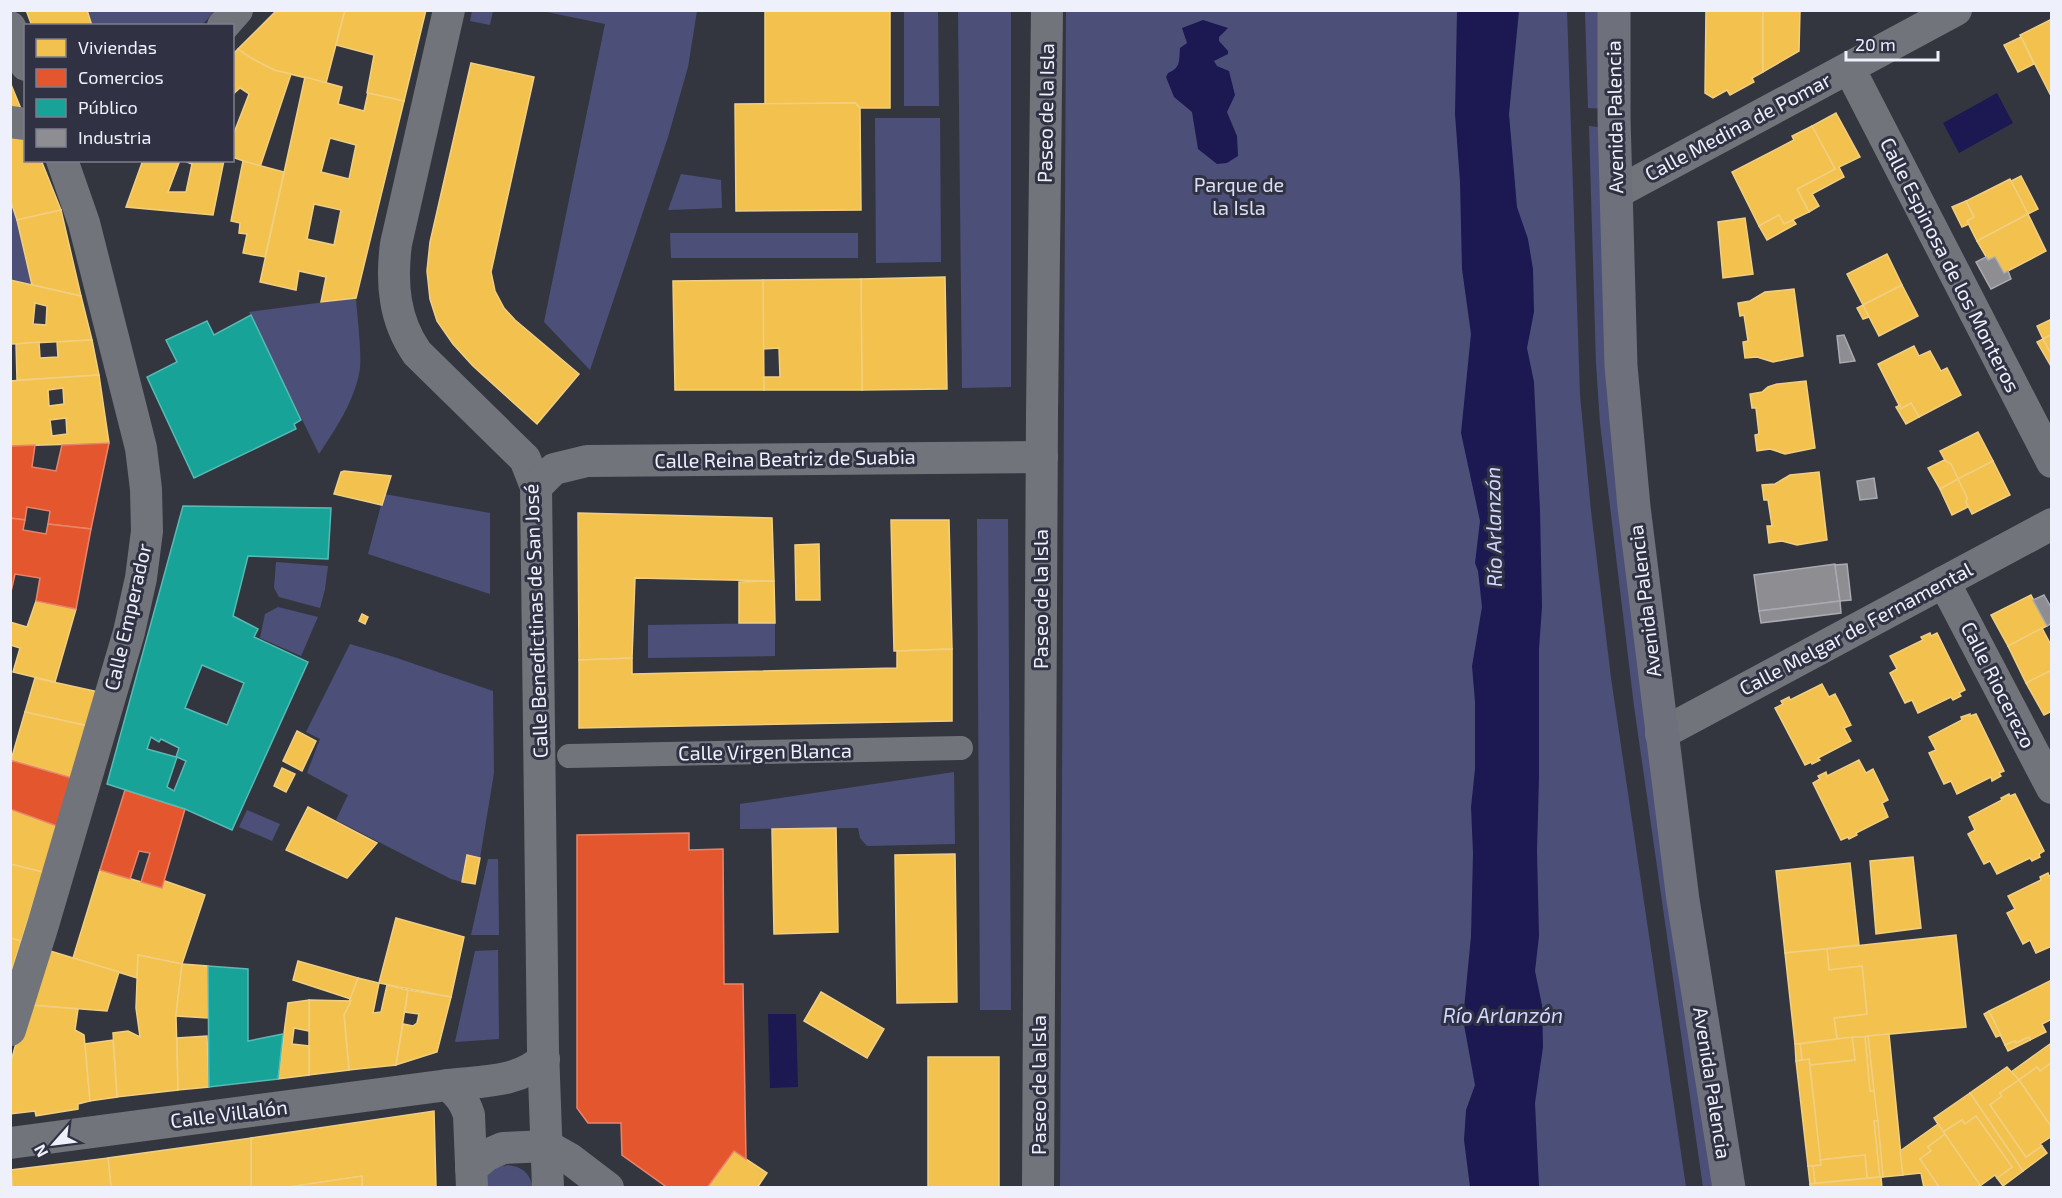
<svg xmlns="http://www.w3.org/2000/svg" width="2062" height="1198" viewBox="0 0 2062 1198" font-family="'Exo 2',sans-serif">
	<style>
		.green { fill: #4c5079 }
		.water { fill: #1c1851 }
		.homes { fill: #f2c14e; stroke: #f1cf82; stroke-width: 1.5; fill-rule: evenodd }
		.shops { fill: #e4572e; stroke: #e7856c; stroke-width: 1.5 }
		.public { fill: #17a398; stroke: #58bab6; stroke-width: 1.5; fill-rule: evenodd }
		.industry { fill: #8d8d92; stroke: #aaabb2; stroke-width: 1.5 }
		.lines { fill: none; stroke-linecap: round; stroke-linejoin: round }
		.pedestrian { stroke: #72747b; stroke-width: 24 }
		.minor { stroke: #72747b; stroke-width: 32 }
		.trunk { stroke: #6e707c; stroke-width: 33 }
		.labels { text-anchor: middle; stroke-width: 6; stroke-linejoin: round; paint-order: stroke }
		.street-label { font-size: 20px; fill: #eef0fb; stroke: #303243 }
		.park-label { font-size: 20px; fill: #dbdef2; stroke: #303243 }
		.water-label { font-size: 21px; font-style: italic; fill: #d1d6fe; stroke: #303243 }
	</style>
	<rect width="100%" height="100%" fill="#34363f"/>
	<g class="green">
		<polygon points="26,11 215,11 201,26 32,25"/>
		<polygon points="472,11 493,11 490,25 470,21"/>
		<polygon points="542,11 697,11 688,67 668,137 590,370 544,322 605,24"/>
		<polygon points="904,11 938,11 939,106 904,106"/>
		<polygon points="958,11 1011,11 1011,387 962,388"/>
		<polygon points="1066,11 1567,11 1580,395 1591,511 1611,678 1686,1187 1060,1188"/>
		<polygon points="1585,11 1607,11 1607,109 1588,108"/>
		<polygon points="875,118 940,118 941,262 876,263"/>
		<polygon points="1589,126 1606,128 1720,1187 1703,1187 1634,706 1600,423 1596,363"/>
		<polygon points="681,174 721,180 722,208 668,210"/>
		<polygon points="10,199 17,220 32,285 11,280"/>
		<polygon points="670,233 858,233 858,258 671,258"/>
		<path d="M 356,298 C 357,317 363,358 359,374 C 353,403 335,430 319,454 L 249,312 Z"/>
		<polygon points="384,494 490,513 490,594 368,554"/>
		<polygon points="977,519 1008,519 1011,1010 980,1010"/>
		<polygon points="276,562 328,566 325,589 320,608 279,597 274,588"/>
		<polygon points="278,607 318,617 301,656 260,638 265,614"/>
		<polygon points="775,623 775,656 648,658 648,625"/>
		<polygon points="350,644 394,657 493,691 494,773 480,858 467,855 462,882 451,879 336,820 348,795 307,773 320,739 306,732"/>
		<polygon points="954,772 955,844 867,846 860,838 858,828 740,829 740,804"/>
		<polygon points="247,810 280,824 272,841 239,827"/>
		<polygon points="488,859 498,859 499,935 471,935"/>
		<polygon points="498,950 499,1039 455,1042 475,951"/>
		<path d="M 508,1165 C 523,1167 529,1173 533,1187 L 482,1187 L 486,1174 L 497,1167 Z"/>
	</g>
	<g class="water">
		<polygon points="1457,11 1519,11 1509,114 1517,207 1528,239 1533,269 1534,312 1527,348 1534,382 1540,510 1542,607 1539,649 1539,777 1537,851 1539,936 1535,971 1542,1005 1543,1047 1535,1103 1539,1187 1470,1187 1464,1140 1466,1110 1475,1085 1463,1019 1471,936 1473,853 1471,807 1475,769 1475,702 1472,666 1482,607 1478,571 1475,563 1480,521 1461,433 1471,334 1462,269 1460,182 1455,114"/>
		<path d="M 1203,20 L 1228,28 L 1219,37 L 1219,41 L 1228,51 L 1228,54 L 1214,61 L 1217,66 L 1229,71 L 1235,95 L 1227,112 L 1237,136 L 1238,156 L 1227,163 L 1217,164 L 1198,149 L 1192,112 L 1174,97 L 1166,77 L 1168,73 C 1181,68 1179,60 1180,48 L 1187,43 L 1182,28 Z"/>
		<polygon points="1997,93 2013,123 1959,153 1943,123"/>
		<polygon points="796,1014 798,1087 770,1088 768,1014"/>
	</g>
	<g class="homes">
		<polygon points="26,10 87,10 92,26 32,26"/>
		<polygon points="277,10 345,10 326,83 274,70 251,58 238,49"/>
		<polygon points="345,10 426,10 404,101 367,93 374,55 336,45"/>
		<polygon points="765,10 890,10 890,108 860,108 855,103 765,104"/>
		<polygon points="1706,10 1763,10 1763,72 1752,78 1754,82 1730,95 1727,90 1713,98 1705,93"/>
		<polygon points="1763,10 1800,10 1799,51 1763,72"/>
		<polygon points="2052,19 2052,93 2050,94 2020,35"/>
		<polygon points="2021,37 2034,64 2018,72 2004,45"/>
		<polygon points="238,49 251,58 274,70 291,74 260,167 232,157 232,138 249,94 240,88 232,95 232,55"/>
		<polygon points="471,63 534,77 491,272 495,291 504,308 515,320 579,374 537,424 473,366 453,344 437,321 430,299 427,271 430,242"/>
		<path d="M 305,77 L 342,87 L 338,104 L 364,111 L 368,93 L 404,101 L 356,298 L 321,302 L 326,277 L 299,271 L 296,290 L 260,282 ZM 330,138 L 356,145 L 349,179 L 321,172 ZM 314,204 L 341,210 L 334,245 L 307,239 Z"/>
		<polygon points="10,82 21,109 10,111"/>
		<polygon points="855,103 860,108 861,210 736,211 735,104"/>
		<polygon points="1836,113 1860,157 1839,167 1844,177 1812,194 1819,206 1809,212 1797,189 1835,169 1812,126"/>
		<polygon points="1812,126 1835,169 1797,189 1809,212 1784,224 1779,215 1759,226 1732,172 1794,140 1792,136"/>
		<polygon points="11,137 26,139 26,160 41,160 61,210 17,220 10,199"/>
		<polygon points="143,160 180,160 168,192 186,192 192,164 182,160 224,160 213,215 126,207"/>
		<polygon points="243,161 284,172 265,257 243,253 247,234 239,233 240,223 231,221"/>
		<polygon points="2021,176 2038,209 2028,214 2011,181"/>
		<polygon points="2010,179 2028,214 1977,241 1967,221 1974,217 1966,201"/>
		<polygon points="1966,201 1974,217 1967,221 1969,224 1962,227 1952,207"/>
		<polygon points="61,210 81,296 32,285 17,220"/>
		<polygon points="2028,214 2046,251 2004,273 1995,257 1988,260 1977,241"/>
		<polygon points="1779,215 1784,224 1793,220 1796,224 1767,240 1759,226"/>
		<polygon points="1745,218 1753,274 1723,278 1718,222"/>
		<polygon points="1887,254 1902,285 1863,305 1847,274"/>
		<polygon points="945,277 947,389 862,390 861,279"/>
		<polygon points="861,279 862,390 764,390 763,377 780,377 779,348 763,349 763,280"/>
		<path d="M 10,280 L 81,296 L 92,340 L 12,344 L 10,338 ZM 35,303 L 47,306 L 46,325 L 33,324 Z"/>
		<polygon points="763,280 764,390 675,390 673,281"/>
		<polygon points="1902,285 1918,316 1879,336 1863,305"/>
		<polygon points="1794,289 1803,356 1773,362 1757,357 1745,358 1743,342 1748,341 1744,315 1740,316 1738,303 1750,301 1765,292"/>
		<polygon points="1863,305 1869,317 1863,319 1857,308"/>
		<polygon points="2052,319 2052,334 2043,339 2037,326"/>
		<polygon points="2052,334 2052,356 2043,339"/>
		<polygon points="2043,339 2052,356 2052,368 2037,342"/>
		<polygon points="92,340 99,375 17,380 16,344 39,342 40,358 58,357 57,342"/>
		<polygon points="1914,346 1919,356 1930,351 1941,371 1947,368 1961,395 1919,417 1911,403 1901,409 1878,364"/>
		<path d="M 99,375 L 109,443 L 10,446 L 10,381 ZM 63,388 L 64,404 L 49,406 L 48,390 ZM 66,418 L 67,434 L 52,436 L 50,420 Z"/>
		<polygon points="1806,381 1815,448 1785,454 1770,449 1757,451 1755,435 1759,434 1756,408 1752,408 1750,394 1762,392 1768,387 1777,384"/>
		<polygon points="1911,403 1919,417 1906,424 1896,407 1900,405 1901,409"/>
		<polygon points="1978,432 1993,461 1958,479 1951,464 1946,462 1940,451"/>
		<polygon points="1944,460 1951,464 1958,479 1940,489 1928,468"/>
		<polygon points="1993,461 2010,495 1972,514 1966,502 1967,498 1958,479"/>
		<polygon points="344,471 391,476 382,505 334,494 341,472"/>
		<polygon points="1819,472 1827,540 1797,545 1782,541 1769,543 1767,526 1772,526 1768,500 1764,500 1762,485 1775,484 1790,475"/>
		<polygon points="1958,479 1967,498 1966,502 1968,507 1952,515 1940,489"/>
		<polygon points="578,513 772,518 774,581 635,578 632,658 579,660"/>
		<polygon points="891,520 949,520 952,649 894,651"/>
		<polygon points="819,544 820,600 796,600 795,545"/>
		<polygon points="774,581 775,623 739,623 739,582"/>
		<polygon points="2031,595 2047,626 2008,646 1991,615"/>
		<polygon points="36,601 76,609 55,682 13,672 20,648 10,645 10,622 27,627"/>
		<polygon points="362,614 368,617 365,624 359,621"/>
		<polygon points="2042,628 2052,647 2052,670 2026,683 2008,646"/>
		<polygon points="1930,633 1931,636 1937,633 1965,690 1959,693 1961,696 1953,700 1951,697 1918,713 1912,700 1905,703 1890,673 1897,669 1890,656 1923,640 1921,637"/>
		<polygon points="952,649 952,721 579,728 579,660 632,658 632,674 897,668 897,651"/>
		<polygon points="2052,670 2052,711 2044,715 2026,683"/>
		<polygon points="35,678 99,692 88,726 25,712"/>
		<polygon points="1822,684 1829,697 1835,694 1844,711 1851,725 1844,728 1851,741 1818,758 1820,760 1812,764 1811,762 1805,765 1775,708 1783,704 1781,701 1789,697 1790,700"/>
		<polygon points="25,712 88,726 72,778 11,760"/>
		<polygon points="1970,714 1970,716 1976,714 2004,771 1999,773 2001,776 1992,781 1991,777 1957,794 1951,781 1944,784 1929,753 1936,750 1929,737 1962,720 1961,717"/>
		<polygon points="297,731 316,741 302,771 283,761"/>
		<polygon points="1859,760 1866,773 1873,769 1888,800 1882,803 1888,817 1856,833 1857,835 1849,839 1848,837 1841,840 1813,783 1820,779 1818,776 1826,772 1827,776"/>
		<polygon points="282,768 295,774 286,792 274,786"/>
		<polygon points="2009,794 2010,796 2015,794 2044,851 2039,854 2040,857 2032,861 2030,858 1997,874 1990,861 1984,864 1968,834 1975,830 1969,817 2002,800 2001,798"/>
		<polygon points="308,807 377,843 347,878 286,850"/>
		<polygon points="10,809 57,826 43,872 10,864"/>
		<polygon points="836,828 838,932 774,934 772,829"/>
		<polygon points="955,854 957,1002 897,1003 895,855"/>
		<polygon points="467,855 480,858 475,884 462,882"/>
		<polygon points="1913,857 1921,928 1876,934 1870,861"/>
		<polygon points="1850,863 1859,945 1785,953 1776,871"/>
		<polygon points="10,864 43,872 21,941 10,938"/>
		<polygon points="100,870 162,888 165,881 205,895 182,964 138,955 137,978 73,958"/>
		<polygon points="2048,873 2049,876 2052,875 2052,946 2036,953 2030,940 2023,944 2007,913 2015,909 2008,896 2041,880 2040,877"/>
		<polygon points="396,918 464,937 451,997 379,983"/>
		<polygon points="1956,935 1966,1027 1837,1039 1834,1018 1867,1014 1862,966 1829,970 1827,949"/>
		<polygon points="10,938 21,941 10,976"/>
		<polygon points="1827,949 1829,970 1862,966 1867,1014 1834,1018 1837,1039 1795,1044 1785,953"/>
		<polygon points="47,950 119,972 107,1011 30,1005"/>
		<polygon points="138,955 182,964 176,1016 178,1090 117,1097 113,1033 128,1031 140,1037 136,1008"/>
		<polygon points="298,961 358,978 351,999 293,980"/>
		<polygon points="182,964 208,966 208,1018 176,1016"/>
		<polygon points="358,978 379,983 373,1013 381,1012 387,985 408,990 396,1065 349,1070 344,1015"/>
		<polygon points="2052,980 2052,1019 2042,1024 2046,1032 2030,1040 2029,1037 2016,1043 2015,1041 2005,1045 1989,1011"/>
		<polygon points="408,990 451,997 437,1052 396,1065 403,1024 413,1026 417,1023 419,1014 405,1012"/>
		<polygon points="821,992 884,1029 867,1058 804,1021"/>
		<polygon points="309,1000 351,1001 344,1015 349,1070 309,1075"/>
		<polygon points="309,1000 309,1031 294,1028 292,1044 309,1046 309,1075 278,1079 288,1003"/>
		<polygon points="30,1005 78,1009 75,1030 84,1035 90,1101 78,1104 78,1109 36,1116 35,1111 10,1114 10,1065 18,1036"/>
		<polygon points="1989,1011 2001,1035 1996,1037 1984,1014"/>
		<polygon points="1889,1034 1903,1175 1883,1177 1868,1036"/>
		<polygon points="207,1036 209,1087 178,1090 177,1038"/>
		<polygon points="1868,1036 1874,1091 1870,1091 1865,1037"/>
		<polygon points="1852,1037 1865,1037 1870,1091 1874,1091 1878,1121 1874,1121 1880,1177 1867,1178 1865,1155 1820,1160 1810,1065 1855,1060"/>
		<polygon points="1852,1037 1855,1060 1810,1065 1809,1059 1802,1060 1800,1044"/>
		<polygon points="2029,1037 2030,1040 2008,1051 2005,1045 2015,1041 2016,1043"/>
		<polygon points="113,1040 117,1097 90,1101 85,1044"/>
		<polygon points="1795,1044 1800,1044 1802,1060 1796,1061"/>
		<polygon points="2050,1044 2052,1047 2052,1064 2040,1071 2037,1067 2019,1080 2011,1072"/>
		<rect x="928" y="1057" width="71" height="131"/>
		<polygon points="1809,1059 1821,1165 1808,1166 1796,1061"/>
		<polygon points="2051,1063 2052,1064 2052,1128 2019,1080 2037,1067 2040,1071"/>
		<polygon points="2007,1067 2019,1080 2000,1093 2002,1096 1990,1105 2026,1157 2042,1146 2047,1153 2023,1171 1970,1093"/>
		<polygon points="2019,1080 2052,1128 2052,1136 2040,1144 2042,1146 2026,1157 1990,1105 2002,1096 2000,1093"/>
		<polygon points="1970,1093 2023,1171 2003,1186 1997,1178 2012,1167 1976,1116 1965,1124 1962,1120 1943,1132 1934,1118"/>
		<polygon points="434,1111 436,1188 362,1188 362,1176 282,1188 251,1188 251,1138"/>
		<polygon points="1976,1116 2012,1167 1997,1178 1995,1175 1980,1186 1943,1132 1962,1120 1965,1124"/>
		<polygon points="1874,1121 1878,1121 1883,1177 1880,1177"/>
		<polygon points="1938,1124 1945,1134 1928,1147 1931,1151 1920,1159 1940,1188 1924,1188 1921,1173 1903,1175 1900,1151"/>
		<polygon points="1945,1134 1980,1185 1976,1188 1940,1188 1920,1159 1931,1151 1928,1147"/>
		<polygon points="251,1138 251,1188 111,1188 108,1158"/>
		<polygon points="734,1151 767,1173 757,1188 707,1188"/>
		<polygon points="1865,1155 1867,1178 1815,1183 1813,1166 1821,1165 1820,1160"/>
		<polygon points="108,1158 111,1188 13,1188 11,1170"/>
		<polygon points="1808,1166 1813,1166 1815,1183 1810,1184"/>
		<polygon points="362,1176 362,1188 282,1188"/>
		<polygon points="1881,1177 1882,1188 1810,1188 1810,1184"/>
	</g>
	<g class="shops">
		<polygon points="109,443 91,529 48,524 50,511 27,507 25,520 10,518 10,446 35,445 32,467 56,471 62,445"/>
		<polygon points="10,518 25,520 23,530 46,534 48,524 91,529 76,609 36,601 40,578 15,574 10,596"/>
		<polygon points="10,760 72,778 57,826 10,809"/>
		<polygon points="125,790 185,809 162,888 141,882 150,853 139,851 130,879 100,870"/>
		<polygon points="689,833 689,850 723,849 724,984 743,984 746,1159 734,1151 707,1188 668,1188 622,1155 621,1123 588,1123 577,1108 577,835"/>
	</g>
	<g class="public">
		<polygon points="251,315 301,420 294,424 296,429 194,478 147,377 177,362 166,340 207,321 214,335"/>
		<path d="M 183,506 L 331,508 L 328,559 L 248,556 L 233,616 L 258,629 L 254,637 L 308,662 L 232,830 L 185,809 L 107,784 ZM 202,665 L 244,683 L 227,725 L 185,708 ZM 151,737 L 159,742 L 161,739 L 179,748 L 176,757 L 147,749 ZM 177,757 L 186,761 L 174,791 L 167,787 Z"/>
		<polygon points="208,966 248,969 248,1041 283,1034 278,1079 209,1087"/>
	</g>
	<g class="industry">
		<polygon points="1986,257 1988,260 1995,257 2004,273 2008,271 2011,279 1991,289 1976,262"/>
		<polygon points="1844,335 1855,361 1840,363 1837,336"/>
		<polygon points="1874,478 1877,498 1860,500 1857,481"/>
		<polygon points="1835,564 1840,601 1759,611 1754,575"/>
		<polygon points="1847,564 1851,600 1840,601 1835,565"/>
		<polygon points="2044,595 2052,609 2052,623 2047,626 2033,600"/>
		<polygon points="1840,601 1841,613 1761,623 1759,611"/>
	</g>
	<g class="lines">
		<polyline class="pedestrian" points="569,756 961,748"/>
		<g class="minor">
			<path d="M 449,10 L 396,244 C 391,283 394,320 417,353 L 525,459 L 536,487 L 543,1050 L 548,1188"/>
			<polyline points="223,26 237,10"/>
			<polyline points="10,27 26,65"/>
			<polyline points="1849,68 2052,462"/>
			<polyline points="10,122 26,124"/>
			<polyline points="1616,193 1956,10"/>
			<polyline points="536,487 554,469 587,461 1042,457"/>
			<polyline points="1944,582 2052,788"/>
			<polyline points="1661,734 2052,524"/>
			<polyline points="10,1030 43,925 129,632 141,578 147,531 146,489 141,448 84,223 62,160"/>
			<path d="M 448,1085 C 481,1081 518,1083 544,1059"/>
			<path d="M 10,1143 L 448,1085 C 459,1094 465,1102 469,1115 L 472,1188"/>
			<polyline points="471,1168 487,1155 503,1148 547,1146 570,1159 608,1188"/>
			<polyline points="1038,1188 1042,413 1047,10"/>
		</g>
		<polyline class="trunk" points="1614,10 1614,118 1621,366 1634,507 1683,900 1729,1188"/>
	</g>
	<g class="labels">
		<g class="street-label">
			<text transform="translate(1046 113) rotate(-89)" y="7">Paseo de la Isla</text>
			<text transform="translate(1615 117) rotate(-91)" y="7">Avenida Palencia</text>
			<text transform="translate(1738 127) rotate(-28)" y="7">Calle Medina de Pomar</text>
			<text transform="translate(1950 265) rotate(63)" y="7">Calle Espinosa de los Monteros</text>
			<text transform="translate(785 459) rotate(-1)" y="7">Calle Reina Beatriz de Suabia</text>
			<text transform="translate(1041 599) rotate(-90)" y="7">Paseo de la Isla</text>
			<text transform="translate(1645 601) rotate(-97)" y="7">Avenida Palencia</text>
			<text transform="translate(128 617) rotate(-77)" y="7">Calle Emperador</text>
			<text transform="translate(536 621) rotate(-92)" y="7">Calle Benedictinas de San José</text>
			<text transform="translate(1856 629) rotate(-28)" y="7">Calle Melgar de Fernamental</text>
			<text transform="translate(1998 685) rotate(63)" y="7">Calle Riocerezo</text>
			<text transform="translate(765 752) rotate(-1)" y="7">Calle Virgen Blanca</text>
			<text transform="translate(1712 1083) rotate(81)" y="7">Avenida Palencia</text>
			<text transform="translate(1039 1085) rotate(-90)" y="7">Paseo de la Isla</text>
			<text transform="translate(229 1114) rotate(-7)" y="7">Calle Villalón</text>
		</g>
		<g class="park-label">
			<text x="1239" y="192">Parque de<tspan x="1239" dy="23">la Isla</tspan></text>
		</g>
		<g class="water-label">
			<text transform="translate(1494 527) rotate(-91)" y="7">Río Arlanzón</text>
			<text x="1503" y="1023">Río Arlanzón</text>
		</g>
	</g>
	<rect width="2062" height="1198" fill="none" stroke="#eef0fb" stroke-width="24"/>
	<rect x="24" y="24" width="210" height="138" fill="#303243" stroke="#7c7e8d" stroke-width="1.5"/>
	<rect x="36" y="39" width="30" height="18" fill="#f2c14e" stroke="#7c7e8d" stroke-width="1.5"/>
	<text x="78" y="54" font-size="18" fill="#eef0fb">Viviendas</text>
	<rect x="36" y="69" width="30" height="18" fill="#e4572e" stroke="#7c7e8d" stroke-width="1.5"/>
	<text x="78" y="84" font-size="18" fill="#eef0fb">Comercios</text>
	<rect x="36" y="99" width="30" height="18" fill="#17a398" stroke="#7c7e8d" stroke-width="1.5"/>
	<text x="78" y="114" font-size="18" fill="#eef0fb">Público</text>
	<rect x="36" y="129" width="30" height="18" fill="#8d8d92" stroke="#7c7e8d" stroke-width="1.5"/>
	<text x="78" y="144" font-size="18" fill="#eef0fb">Industria</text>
	<g transform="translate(54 1144) rotate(242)" stroke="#303243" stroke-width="4.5" paint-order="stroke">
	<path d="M0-4.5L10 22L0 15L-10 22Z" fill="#eef0fb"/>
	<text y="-9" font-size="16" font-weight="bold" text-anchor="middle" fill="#eef0fb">N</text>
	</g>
	<path d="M1846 51v9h92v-9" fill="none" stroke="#eef0fb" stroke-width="3"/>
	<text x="1855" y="51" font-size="18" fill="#eef0fb" stroke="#303243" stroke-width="4.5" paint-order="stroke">20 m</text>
</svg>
